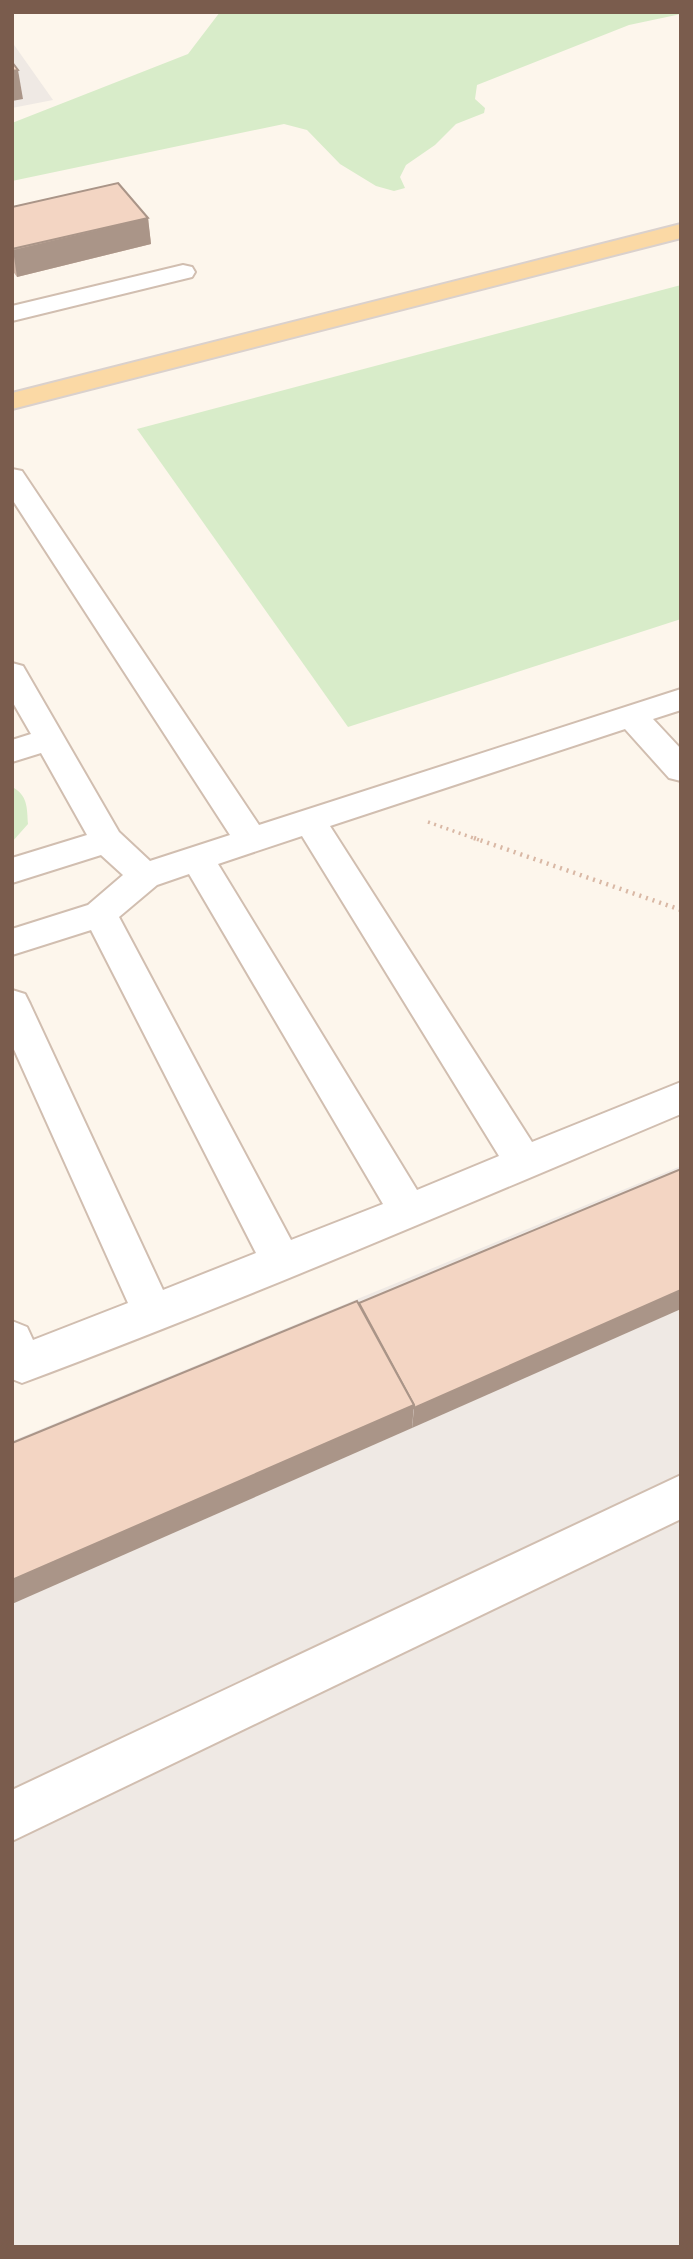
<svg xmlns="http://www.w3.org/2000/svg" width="693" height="2259" viewBox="0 0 693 2259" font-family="Poppins,sans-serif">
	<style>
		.industrial { fill: #efe9e4 }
		.green { fill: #d8ecc9 }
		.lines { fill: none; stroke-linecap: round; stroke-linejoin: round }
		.minor-casing { stroke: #d1beb0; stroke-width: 4 }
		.major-casing { stroke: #dad1cd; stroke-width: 4 }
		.path-far1 { stroke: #d9b8a5; stroke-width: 3.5; stroke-dasharray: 2 4.5; stroke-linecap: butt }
		.path { stroke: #d9b8a5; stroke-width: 4.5; stroke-dasharray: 2 5; stroke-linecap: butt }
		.minor { fill: #fff; fill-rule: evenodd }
		.major { fill: #fbd9a5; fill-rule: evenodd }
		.wall { fill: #d1b7a8 }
		.shaded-wall { fill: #aa9588 }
		.building { fill: #f3d5c3; stroke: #aa9588; stroke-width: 2 }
	</style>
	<rect width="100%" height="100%" fill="#fdf6ec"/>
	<g class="industrial">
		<polygon points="12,42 53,100 12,108"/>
		<polygon points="681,1166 681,2247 12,2247 12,1441"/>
	</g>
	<g class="green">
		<polygon points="220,12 681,12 681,14 629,25 477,85 475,99 485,108 484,113 456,124 435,145 406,165 400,177 405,188 394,191 376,186 340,164 307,130 284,124 12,181 12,123 188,54"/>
		<polygon points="681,285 681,619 348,727 137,429"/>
		<path d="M 12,787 C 28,795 27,808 28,824 L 12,842 Z"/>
	</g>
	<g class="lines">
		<defs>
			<g id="minor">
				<polygon points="183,265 192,267 195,272 192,277 12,321 12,306"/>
				<path d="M 12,469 L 22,471 L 259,825 L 681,689 L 681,710 L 653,719 L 681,749 L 681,781 L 669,778 L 625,729 L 330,826 L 532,1142 L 681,1082 L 681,1114 C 462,1206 244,1300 22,1383 L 12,1379 L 12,1321 L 27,1327 L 33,1340 L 128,1303 L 12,1045 L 12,990 L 25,994 L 30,1004 L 163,1290 L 256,1253 L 91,930 L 12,955 L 12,929 L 88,905 L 123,875 L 101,855 L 12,883 L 12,858 L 87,835 L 41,753 L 12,762 L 12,740 L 31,734 L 12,701 L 12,663 L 23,666 L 119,832 L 150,861 L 230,835 L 12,499 ZM 302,836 L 499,1156 L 417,1190 L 218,864 ZM 189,874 L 383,1204 L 291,1240 L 119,917 L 157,885 Z"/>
				<polygon points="681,1475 681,1519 12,1841 12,1790"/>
			</g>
			<polygon id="major" points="681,224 681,238 12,409 12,393"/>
		</defs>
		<use href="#minor" class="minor-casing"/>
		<use href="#major" class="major-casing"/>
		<polyline class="path-far1" points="428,822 479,840"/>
		<polyline class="path" points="474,838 681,910"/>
		<use href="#minor" class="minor"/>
		<use href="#major" class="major"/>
	</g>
	<polygon class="wall" points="12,207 148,218 151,244 17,277 12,270"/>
	<g class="shaded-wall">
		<polygon points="18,70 23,99 12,101 12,71"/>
		<polygon points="148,218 151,244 17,277 13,250"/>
		<polygon points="681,1290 681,1309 412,1428 414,1408"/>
		<polygon points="414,1405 412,1428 12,1604 12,1580"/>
	</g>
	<g class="building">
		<polygon points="12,62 18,70 12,71"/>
		<polygon points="118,183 148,218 12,249 12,207"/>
		<polygon points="681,1169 681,1290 414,1408 414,1405 359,1303"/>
		<polygon points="357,1301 414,1405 12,1580 12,1443"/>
	</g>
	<rect width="693" height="2259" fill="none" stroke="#7a5c4d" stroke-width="28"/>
</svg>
